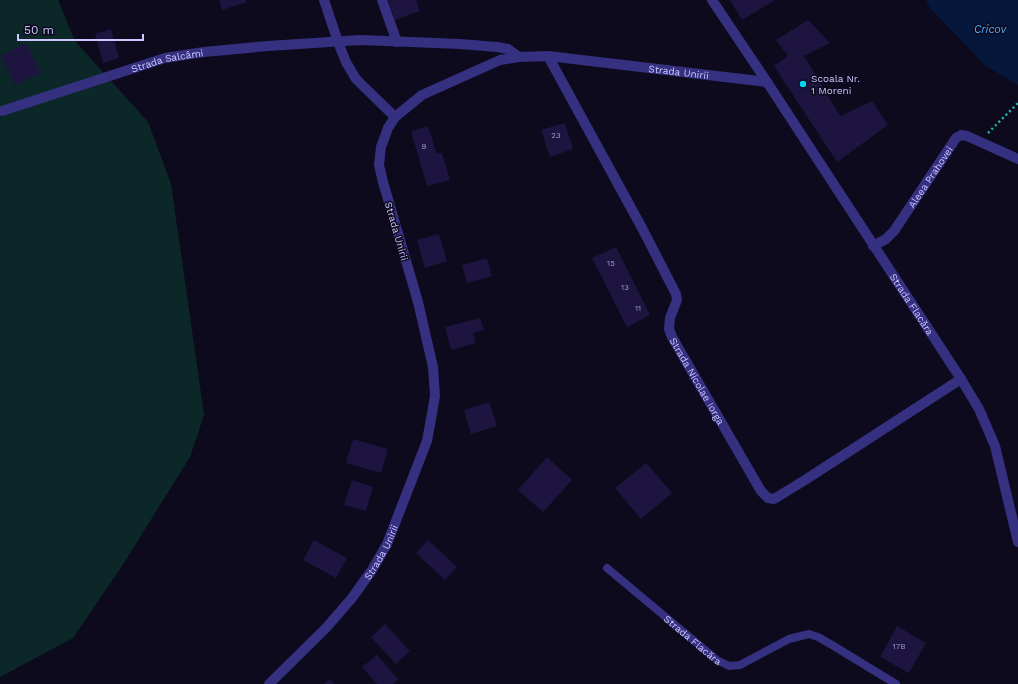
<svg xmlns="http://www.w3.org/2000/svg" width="1018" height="684" viewBox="0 0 1018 684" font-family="'Work Sans',sans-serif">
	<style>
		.green { fill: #0c2727 }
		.water { fill: #05183b }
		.building { fill: #1e1440 }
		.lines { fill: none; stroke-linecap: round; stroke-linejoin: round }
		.path { stroke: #22b6b0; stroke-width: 2.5; stroke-dasharray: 2 3; stroke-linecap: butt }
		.service { stroke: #353080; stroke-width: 8 }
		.minor { stroke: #353080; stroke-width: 10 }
		.tertiary { stroke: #353080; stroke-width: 10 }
		.poi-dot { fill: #00d5f1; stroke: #0d0a1d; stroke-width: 1.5 }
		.labels { text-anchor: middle; stroke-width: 3; stroke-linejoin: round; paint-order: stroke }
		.number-label { font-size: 8px; fill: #a19acf }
		.street-label { font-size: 10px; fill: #cdc6ff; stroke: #0d0a1d }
		.poi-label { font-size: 10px; fill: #cdc6ff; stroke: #0d0a1d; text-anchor: start }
		.water-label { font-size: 11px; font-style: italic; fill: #54adff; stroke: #0d0a1d }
	</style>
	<rect width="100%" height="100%" fill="#0d0a1d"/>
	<polygon class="green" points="0,0 58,0 75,41 148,122 171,184 204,415 190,457 122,566 73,638 0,677"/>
	<polygon class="water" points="926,0 1018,0 1018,85 986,66 930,8"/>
	<g class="building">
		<polygon points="219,0 246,0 247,2 222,10"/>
		<polygon points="388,0 416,0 420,11 395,20"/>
		<polygon points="730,0 775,0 742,20"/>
		<polygon points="808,20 830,43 804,56 808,62 840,116 872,101 888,125 837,162 774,66 788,56 776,40"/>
		<polygon points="111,29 119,58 103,63 95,34"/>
		<polygon points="26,43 41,73 15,85 1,56"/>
		<polygon points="565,123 573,149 550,157 541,130"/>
		<polygon points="428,126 437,154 442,153 450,180 427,186 411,131"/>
		<polygon points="439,234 447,261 425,268 417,240"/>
		<polygon points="616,247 650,315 627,327 592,258"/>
		<polygon points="487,258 492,276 467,283 462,265"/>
		<polygon points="480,318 484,330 473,333 476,343 451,350 445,327"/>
		<polygon points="489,402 497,426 471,434 464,410"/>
		<polygon points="353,439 388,449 381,473 346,463"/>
		<polygon points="547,457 572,480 543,512 518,490"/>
		<polygon points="646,463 672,493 641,519 615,488"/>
		<polygon points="352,480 373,487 366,511 344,505"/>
		<polygon points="314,540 347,558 336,578 303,560"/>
		<polygon points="428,540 457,567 445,580 416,553"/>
		<polygon points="385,624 410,651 396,664 371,637"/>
		<polygon points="897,626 926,643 909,673 880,657"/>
		<polygon points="377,655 398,679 393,684 377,684 362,667"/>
		<polygon points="330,679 334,684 324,684"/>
	</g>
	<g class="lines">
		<polyline class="path" points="988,133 1018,103"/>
		<path class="service" id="s1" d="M 607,568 L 717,660 L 729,666 L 740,665 L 789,639 L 809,634 L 818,637 L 832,645 L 896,684"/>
		<g class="minor">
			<polyline points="324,0 338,42 346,62 356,79 395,117"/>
			<polyline points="382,0 397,42"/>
			<path id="s2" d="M 548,56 L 642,228 L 676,294 L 677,300 L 670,318 L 669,329 L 672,337 L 761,491 L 768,498 L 774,499 L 805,480 L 961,379"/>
			<path id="s3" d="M 2,111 L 165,58 L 204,52 L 268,46 L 360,40 L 460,44 L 497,47 L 508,49 L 519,57"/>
			<path id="s4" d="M 873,246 L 886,239 L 894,231 L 956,138 L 961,135 L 967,136 L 1018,159"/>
			<path id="s5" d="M 269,684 L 326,628 L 352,598 L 372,570 L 387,544 L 427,441 L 431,419 L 435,396 L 433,367 L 418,302 L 383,182 L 379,165 L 381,147 L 388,128 L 395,117 L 422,95 L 500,60 L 519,57 L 548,56 L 767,82"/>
		</g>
		<path class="tertiary" id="s6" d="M 712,0 L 767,82 L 961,379 L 979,409 L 995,446 L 1018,542"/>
	</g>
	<circle class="poi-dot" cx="803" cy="84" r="4"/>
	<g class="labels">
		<g class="number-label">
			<text x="556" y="138">23</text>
			<text x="424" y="149">9</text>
			<text x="611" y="266">15</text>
			<text x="625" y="290">13</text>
			<text x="638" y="311">11</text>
			<text x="899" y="649">17B</text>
		</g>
		<g class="street-label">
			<text dy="4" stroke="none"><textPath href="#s3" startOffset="173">Strada Salcâmi</textPath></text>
			<text dy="4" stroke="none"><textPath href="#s5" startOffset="930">Strada Unirii</textPath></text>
			<text dy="4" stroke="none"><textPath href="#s4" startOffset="91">Aleea Prahovei</textPath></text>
			<text transform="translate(397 231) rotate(74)" y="4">Strada Unirii</text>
			<text dy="4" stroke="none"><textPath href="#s6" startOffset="364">Strada Flacăra</textPath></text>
			<text dy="4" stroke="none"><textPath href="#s2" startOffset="366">Strada Nicolae Iorga</textPath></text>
			<text dy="4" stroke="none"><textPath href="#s5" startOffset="174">Strada Unirii</textPath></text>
			<text dy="4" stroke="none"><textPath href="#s1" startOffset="112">Strada Flacăra</textPath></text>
		</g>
		<g class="poi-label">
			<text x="811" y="82">Scoala Nr.<tspan x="811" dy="12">1 Moreni</tspan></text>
		</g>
		<g class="water-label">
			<text x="990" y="33">Cricov</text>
		</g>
	</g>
	<path d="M18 34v6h125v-6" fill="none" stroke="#cdc6ff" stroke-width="2"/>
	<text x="24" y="34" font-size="12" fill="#cdc6ff" stroke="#0d0a1d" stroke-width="3" paint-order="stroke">50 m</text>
</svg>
